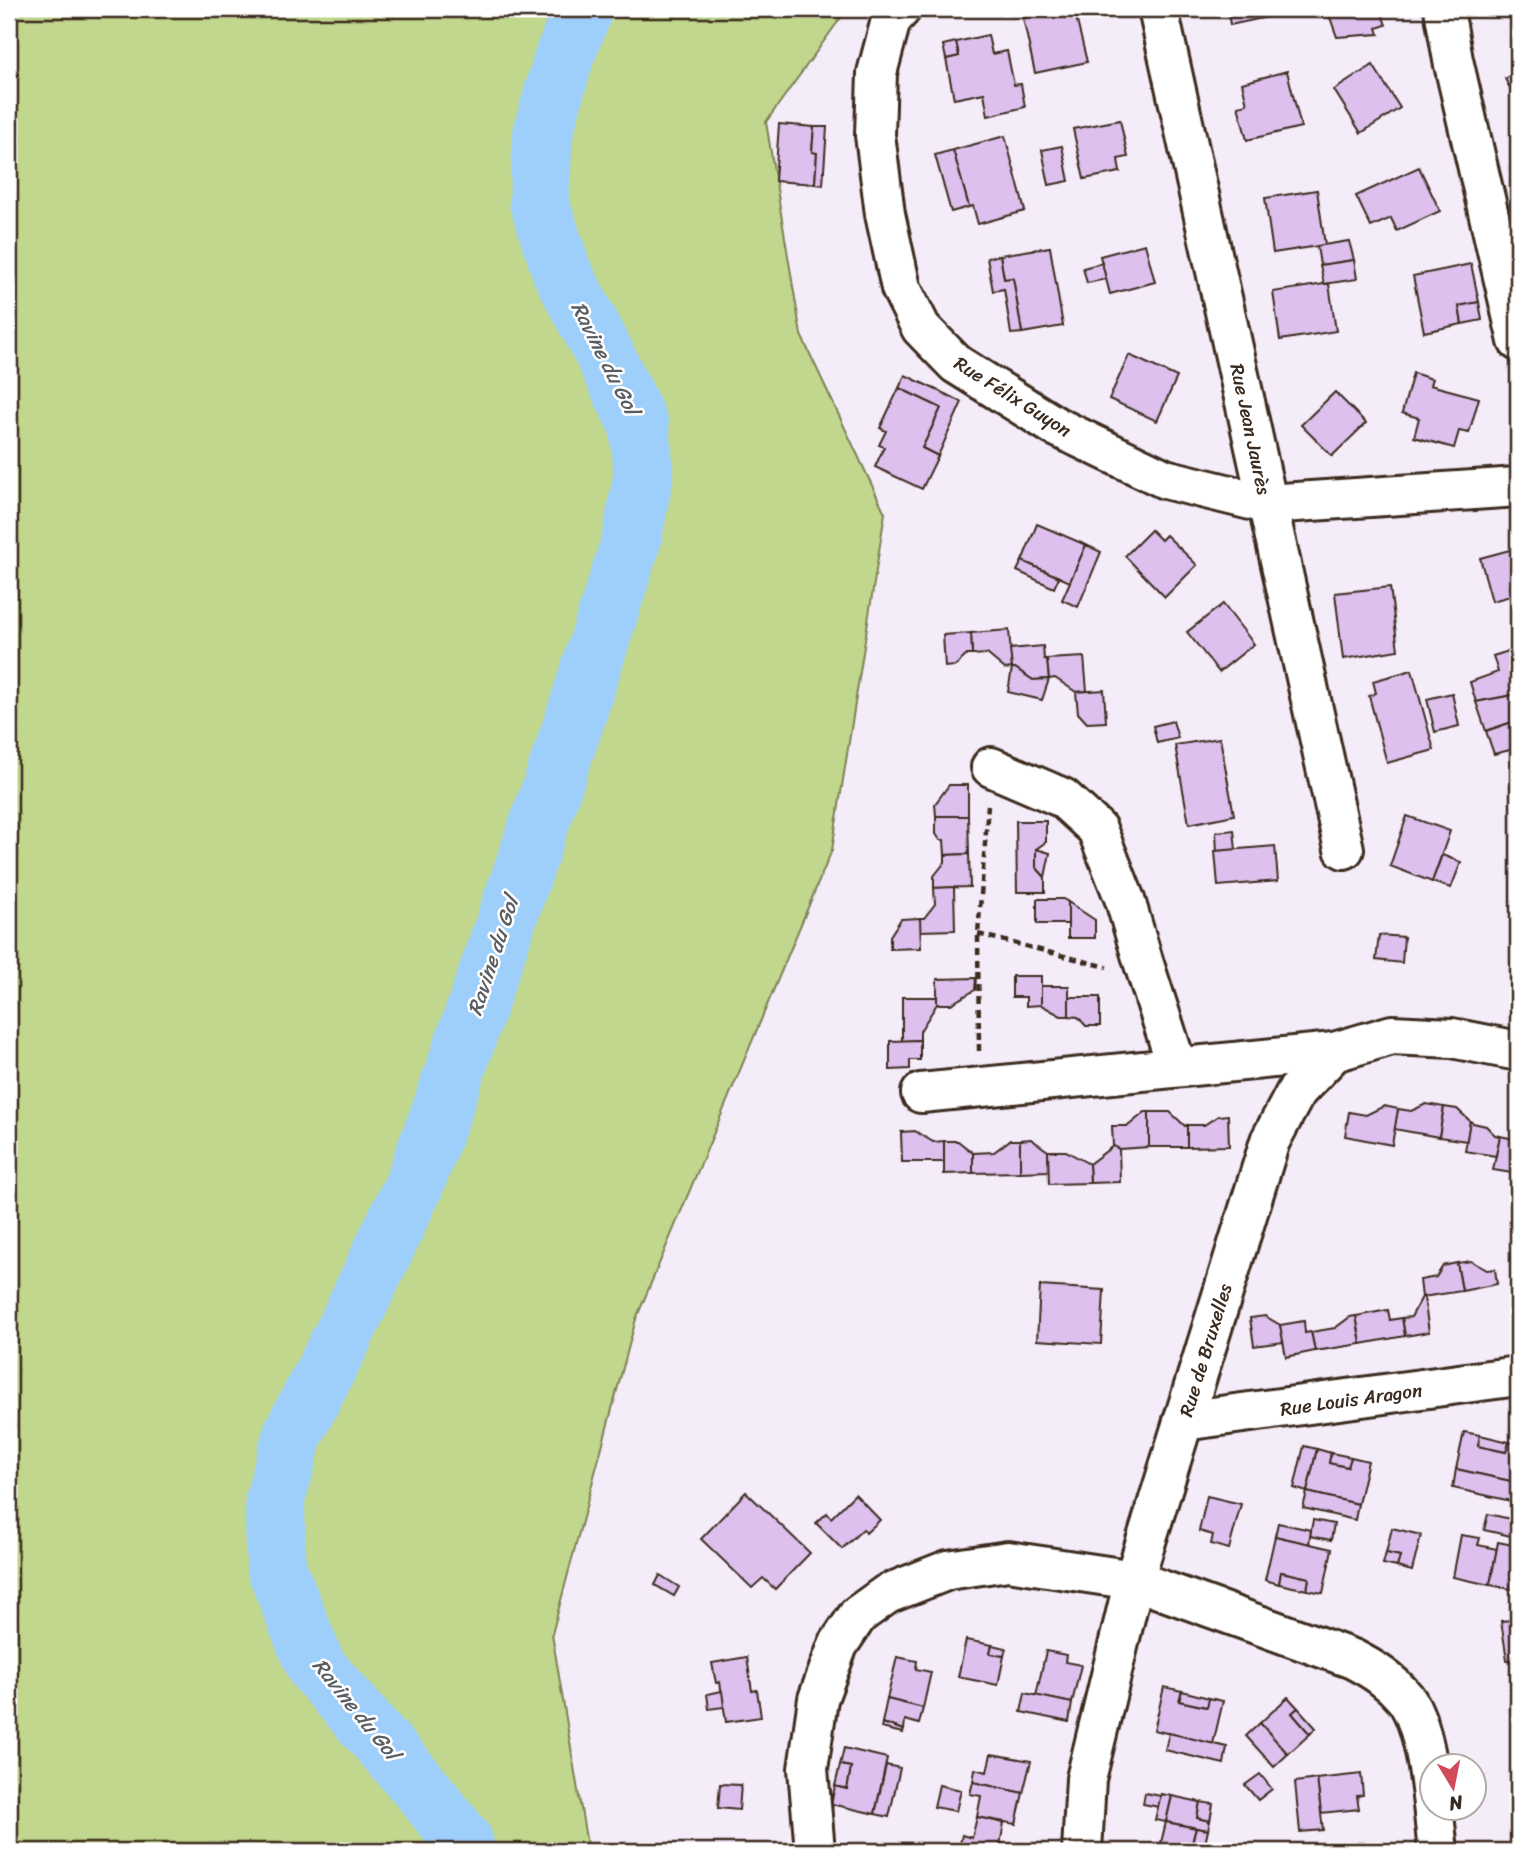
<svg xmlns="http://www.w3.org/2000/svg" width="1527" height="1860" viewBox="0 0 1527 1860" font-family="Sriracha,sans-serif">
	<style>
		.green { fill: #c0d78d; stroke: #7e8056; stroke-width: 2 }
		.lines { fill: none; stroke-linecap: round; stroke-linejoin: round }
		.river { stroke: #9ecffb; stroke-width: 60 }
		.building { fill: #ddc0ee; stroke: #3b2a1e; stroke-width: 2 }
		.minor-casing { stroke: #3b2a1e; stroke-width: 44 }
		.path { stroke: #3b2a1e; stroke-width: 4.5; stroke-dasharray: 7 5; stroke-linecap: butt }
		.minor { stroke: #fff; stroke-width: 38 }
		.labels { text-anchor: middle; stroke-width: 5; stroke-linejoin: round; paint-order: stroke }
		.street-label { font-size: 19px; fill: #3b2a1e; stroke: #fff }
		.water-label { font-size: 21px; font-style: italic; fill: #595c60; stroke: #fff }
	</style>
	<rect width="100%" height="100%" fill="#f5ecfa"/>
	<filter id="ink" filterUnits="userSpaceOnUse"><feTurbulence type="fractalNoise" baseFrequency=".0143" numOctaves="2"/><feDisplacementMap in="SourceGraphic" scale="14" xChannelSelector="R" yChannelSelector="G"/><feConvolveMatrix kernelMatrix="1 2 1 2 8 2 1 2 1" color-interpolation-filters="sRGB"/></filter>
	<g filter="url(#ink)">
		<polygon class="green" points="9,9 847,9 766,122 801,335 885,513 832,850 636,1319 552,1634 588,1851 9,1851"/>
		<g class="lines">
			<polyline class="river" points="465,1851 463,1841 418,1784 316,1667 276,1567 275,1499 293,1434 343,1336 414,1185 441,1112 575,719 632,538 644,472 639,426 601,347 562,272 539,202 543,133 564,57 583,9"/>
		</g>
		<g class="building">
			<polygon points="1063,9 1074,9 1087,62 1035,73 1023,18"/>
			<polygon points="1220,9 1270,9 1272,16 1230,25 1228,12 1220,13"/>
			<polygon points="1327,9 1380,9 1386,25 1377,28 1379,34 1337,37"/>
			<polygon points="988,35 992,54 1007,51 1014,85 1021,84 1025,107 988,116 984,93 954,99 946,59 959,56 956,42"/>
			<polygon points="956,42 959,56 946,59 943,45"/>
			<polygon points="1373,65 1400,108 1361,133 1334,90"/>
			<polygon points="1287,71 1301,127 1247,140 1238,106 1247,104 1242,83"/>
			<polygon points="1518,72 1518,98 1516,99 1505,79"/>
			<polygon points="1120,120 1128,157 1118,159 1120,172 1084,179 1073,129"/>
			<polygon points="779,124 814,127 812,152 817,153 815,184 775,181"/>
			<polygon points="814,127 827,127 823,185 815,184 817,153 812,152"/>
			<polygon points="1005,136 1025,211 978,224 973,206 969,207 953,150"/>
			<polygon points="1062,146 1069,181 1049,185 1042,150"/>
			<polygon points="953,150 969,207 951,212 935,155"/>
			<polygon points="1419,167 1440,211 1397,231 1391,218 1371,227 1356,196"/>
			<polygon points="1317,190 1325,245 1273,253 1265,198"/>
			<polygon points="1349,241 1354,260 1320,265 1317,246"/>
			<polygon points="1145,244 1155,282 1110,294 1100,256"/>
			<polygon points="1050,247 1063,326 1022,333 1013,278 1004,279 1000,255"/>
			<polygon points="1000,255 1004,279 1013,278 1022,333 1011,334 1004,289 993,291 987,258"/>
			<polygon points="1354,260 1357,279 1324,284 1320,265"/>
			<polygon points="1102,263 1106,279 1087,283 1083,268"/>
			<polygon points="1471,264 1479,302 1459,306 1462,324 1424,332 1413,276"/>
			<polygon points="1324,284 1329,284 1336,331 1280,340 1273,292"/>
			<polygon points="1479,302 1482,320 1462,324 1459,306"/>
			<polygon points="1129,355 1177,377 1157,421 1109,399"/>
			<polygon points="1413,373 1432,379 1430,385 1479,398 1469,433 1459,431 1454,448 1414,437 1419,418 1402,413"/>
			<polygon points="905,375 962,402 938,456 922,448 941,408 899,388"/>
			<polygon points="899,388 941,408 922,448 938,456 922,489 875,467 884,447 879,445 886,431 880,428"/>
			<polygon points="1335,392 1366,423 1332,456 1301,425"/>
			<polygon points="1037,524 1086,545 1070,582 1022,561"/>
			<polygon points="1151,530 1161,540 1166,535 1197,565 1165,597 1125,556"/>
			<polygon points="1086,545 1101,552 1078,607 1062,600"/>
			<polygon points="1517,548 1518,594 1492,601 1480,558"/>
			<polygon points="1022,561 1059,577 1054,588 1017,571"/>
			<polygon points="1390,587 1398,650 1343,659 1335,593"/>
			<polygon points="1223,604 1254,644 1219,672 1187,632"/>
			<polygon points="1009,630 1012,668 1005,669 987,654 972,655 971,633"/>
			<polygon points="971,633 972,655 967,655 955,666 945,667 943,635"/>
			<polygon points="1043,646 1044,659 1047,659 1049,679 1033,680 1015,668 1012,668 1010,649"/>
			<polygon points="1518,648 1518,694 1476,702 1470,682 1498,672 1493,656"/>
			<polygon points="1084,657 1087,691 1076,692 1055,678 1049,679 1047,659"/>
			<polygon points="1012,668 1015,668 1033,680 1049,679 1042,700 1008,692"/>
			<polygon points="1412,670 1434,750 1387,763 1369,696 1376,693 1373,681"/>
			<polygon points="1104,690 1106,722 1087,723 1078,713 1076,692"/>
			<polygon points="1452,693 1459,726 1435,732 1427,699"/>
			<polygon points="1518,694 1518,720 1486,731 1476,702"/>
			<polygon points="1518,720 1518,748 1494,754 1486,731"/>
			<polygon points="1173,721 1178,738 1157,743 1153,726"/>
			<polygon points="1220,738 1234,815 1189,824 1175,745"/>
			<polygon points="949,785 968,785 968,816 936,816 935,804"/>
			<polygon points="936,816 968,816 969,854 945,855 944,840 940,840 936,834"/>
			<polygon points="1407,816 1450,831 1432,882 1390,866"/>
			<polygon points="1016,821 1046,821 1046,842 1036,849 1036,867 1045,877 1045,892 1017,892"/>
			<polygon points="1234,830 1236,850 1217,852 1216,832"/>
			<polygon points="1275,846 1278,881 1218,886 1215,851"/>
			<polygon points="1036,849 1050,853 1045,877 1036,867"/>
			<polygon points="969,854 970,887 934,888 934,876 945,862 945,855"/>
			<polygon points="1442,855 1461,862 1451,888 1432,882"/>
			<polygon points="954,887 955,930 920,931 920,918 924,918 935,904 934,888"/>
			<polygon points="1037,899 1063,899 1068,902 1068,924 1037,924"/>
			<polygon points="1068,902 1095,920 1095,938 1068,938"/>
			<polygon points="920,918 921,948 890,949 890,936 901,919"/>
			<polygon points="1379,935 1404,937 1402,963 1376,960"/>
			<polygon points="1012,976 1041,976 1041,1005 1026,1006 1026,997 1012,997"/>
			<polygon points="976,978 975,990 951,1004 937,1004 937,979"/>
			<polygon points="1041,986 1069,986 1069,1016 1061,1016 1041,1005"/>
			<polygon points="902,997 937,997 937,1004 920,1031 920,1040 902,1041"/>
			<polygon points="1069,997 1100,997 1100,1026 1086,1026 1078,1017 1069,1016"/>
			<polygon points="920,1040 920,1060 910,1060 910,1069 890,1070 890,1041"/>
			<polygon points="1426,1104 1444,1107 1439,1137 1394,1129 1398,1109 1411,1111"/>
			<polygon points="1384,1106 1398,1109 1392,1145 1345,1136 1349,1112 1366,1115"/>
			<polygon points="1444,1107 1457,1109 1470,1121 1467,1141 1439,1137"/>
			<polygon points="1145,1112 1149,1112 1149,1147 1119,1149 1113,1146 1112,1126 1128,1126"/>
			<polygon points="1149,1112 1170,1112 1185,1126 1187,1125 1187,1147 1149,1147"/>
			<polygon points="1228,1115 1229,1146 1187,1147 1187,1125 1204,1125 1218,1116"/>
			<polygon points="1470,1121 1473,1123 1486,1126 1495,1135 1500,1136 1496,1156 1465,1151"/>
			<polygon points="915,1131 933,1142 944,1141 944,1162 902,1162 901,1132"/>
			<polygon points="1500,1136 1514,1139 1518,1142 1518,1174 1493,1170"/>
			<polygon points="1031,1139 1048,1151 1049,1171 1020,1172 1020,1140"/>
			<polygon points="1010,1140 1020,1140 1020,1172 973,1173 973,1153 994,1152"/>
			<polygon points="944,1141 958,1141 973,1153 973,1173 944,1174"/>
			<polygon points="1113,1146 1119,1149 1120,1182 1090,1183 1089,1164"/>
			<polygon points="1048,1151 1066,1151 1089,1164 1090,1183 1049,1184"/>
			<polygon points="1471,1261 1487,1270 1495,1269 1497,1284 1462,1291 1457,1263"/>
			<polygon points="1457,1263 1462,1291 1422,1297 1420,1280 1436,1277 1443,1266"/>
			<polygon points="1040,1286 1104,1290 1101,1344 1037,1340"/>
			<polygon points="1422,1297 1424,1297 1429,1332 1405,1336 1402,1318 1411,1317"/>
			<polygon points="1388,1310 1390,1320 1402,1318 1405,1336 1361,1344 1356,1316"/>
			<polygon points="1265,1316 1280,1325 1284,1342 1254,1346 1250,1318"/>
			<polygon points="1356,1316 1361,1344 1315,1351 1311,1332 1335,1328 1350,1317"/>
			<polygon points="1304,1321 1305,1333 1311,1332 1315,1351 1286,1357 1280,1325"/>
			<polygon points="1464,1432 1480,1435 1478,1446 1506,1452 1509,1442 1518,1444 1518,1468 1515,1482 1456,1469"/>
			<polygon points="1480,1435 1509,1442 1506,1452 1478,1446"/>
			<polygon points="1304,1446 1317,1449 1307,1492 1294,1488"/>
			<polygon points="1317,1449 1331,1453 1329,1463 1348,1467 1351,1457 1368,1461 1358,1504 1307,1492"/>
			<polygon points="1331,1453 1351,1457 1348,1467 1329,1463"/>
			<polygon points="1456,1469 1515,1482 1511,1501 1453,1488"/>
			<polygon points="746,1492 810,1553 775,1589 763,1578 752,1588 701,1539"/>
			<polygon points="1307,1492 1358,1504 1355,1520 1303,1508"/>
			<polygon points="855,1494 880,1520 866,1533 863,1529 842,1549 816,1523 827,1513 831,1518"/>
			<polygon points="1207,1496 1241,1504 1229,1549 1211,1544 1213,1535 1199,1531"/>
			<polygon points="1488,1514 1515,1520 1511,1536 1484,1530"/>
			<polygon points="1313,1520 1334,1524 1331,1540 1310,1536"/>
			<polygon points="1278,1523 1311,1530 1309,1544 1275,1536"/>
			<polygon points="1392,1528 1421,1535 1412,1571 1397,1567 1400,1556 1386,1553"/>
			<polygon points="1461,1535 1480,1538 1478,1545 1497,1549 1490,1585 1453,1577"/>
			<polygon points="1275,1536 1332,1549 1323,1593 1307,1590 1309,1578 1281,1572 1279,1584 1265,1580"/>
			<polygon points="1498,1542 1518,1546 1511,1589 1490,1585"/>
			<polygon points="1386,1553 1400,1556 1397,1567 1383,1564"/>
			<polygon points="1281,1572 1309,1578 1307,1590 1279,1584"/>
			<polygon points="660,1575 679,1587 674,1596 655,1585"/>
			<polygon points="1518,1619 1518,1658 1517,1659 1512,1620"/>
			<polygon points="1512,1620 1517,1659 1507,1660 1501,1621"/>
			<polygon points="966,1640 992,1645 990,1654 1004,1656 998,1685 958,1677"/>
			<polygon points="992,1645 1006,1648 1004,1656 990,1654"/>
			<polygon points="1046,1651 1066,1655 1065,1662 1081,1665 1072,1703 1036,1696"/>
			<polygon points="747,1657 752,1691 757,1690 761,1717 726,1722 720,1682 716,1683 712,1663"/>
			<polygon points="897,1657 917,1661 916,1669 931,1672 923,1708 887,1699"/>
			<polygon points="1164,1687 1182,1691 1179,1701 1207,1707 1209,1698 1223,1701 1213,1744 1154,1730"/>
			<polygon points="722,1691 724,1707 709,1709 707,1694"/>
			<polygon points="1182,1691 1209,1698 1207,1707 1179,1701"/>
			<polygon points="1025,1693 1072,1703 1069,1722 1021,1712"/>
			<polygon points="1288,1697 1298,1708 1292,1713 1310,1734 1288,1754 1260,1723"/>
			<polygon points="887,1699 923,1708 919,1724 905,1720 904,1730 882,1723"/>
			<polygon points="1518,1703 1518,1722 1512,1723 1510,1704"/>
			<polygon points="1298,1708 1316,1728 1310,1734 1292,1713"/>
			<polygon points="1518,1722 1518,1754 1517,1754 1512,1723"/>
			<polygon points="882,1723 904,1730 903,1733 881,1728"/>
			<polygon points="1260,1723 1288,1754 1274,1767 1246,1736"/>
			<polygon points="1169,1733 1227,1747 1224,1764 1165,1750"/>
			<polygon points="844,1748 887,1758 875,1814 831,1804 835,1786 847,1789 851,1767 840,1765"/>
			<polygon points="991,1754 1031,1761 1023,1793 973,1782 975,1769 987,1772"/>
			<polygon points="840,1765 851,1767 847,1789 835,1786"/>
			<polygon points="886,1765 900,1768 889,1817 875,1814"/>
			<polygon points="1260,1774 1272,1789 1258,1800 1245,1785"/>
			<polygon points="1361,1774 1363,1795 1357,1796 1359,1809 1321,1813 1317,1779"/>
			<polygon points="1317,1779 1323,1830 1300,1832 1295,1782"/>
			<polygon points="973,1782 1023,1793 1016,1824 977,1817 981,1796 970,1794"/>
			<polygon points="720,1784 741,1785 739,1810 718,1808"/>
			<polygon points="939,1785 961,1790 956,1811 934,1807"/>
			<polygon points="1145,1793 1161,1796 1159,1807 1143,1804"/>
			<polygon points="1161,1794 1172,1796 1166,1822 1155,1820"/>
			<polygon points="1172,1796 1200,1802 1197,1818 1210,1821 1208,1830 1166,1822"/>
			<polygon points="1200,1802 1213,1804 1210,1821 1197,1818"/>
			<polygon points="977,1817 1004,1823 999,1851 971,1851 959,1848 962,1835 972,1838"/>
			<polygon points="1166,1822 1196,1828 1191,1847 1204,1849 1204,1851 1159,1851"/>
			<polygon points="1196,1828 1208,1830 1204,1849 1191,1847"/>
			<polygon points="902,1843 911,1843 913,1851 903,1851"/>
			<polygon points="1000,1843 1030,1851 999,1851"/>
		</g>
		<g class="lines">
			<defs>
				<g id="minor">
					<polyline points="901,9 891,20 877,73 875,135 885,214 901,288 921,328 956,364 1055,426 1165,479 1267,504 1518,487"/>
					<polyline points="1158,9 1344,849"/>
					<polyline points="1444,9 1453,60 1518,341"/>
					<polyline points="991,767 1063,798 1097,829 1125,900 1143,961 1177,1067"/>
					<polyline points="921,1093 1334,1052"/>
					<polyline points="1183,1421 1518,1376"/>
					<path d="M 815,1851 L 808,1769 L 818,1699 L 838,1645 L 858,1615 L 887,1594 L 948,1570 L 1008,1561 L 1134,1580 L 1353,1659 C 1374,1670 1390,1680 1405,1698 C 1429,1729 1433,1811 1438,1851"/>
					<polyline points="1082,1851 1086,1779 1134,1580 1270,1141 1296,1092 1334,1052 1392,1035 1452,1038 1518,1051"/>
				</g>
			</defs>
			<use href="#minor" class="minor-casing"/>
			<g class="path">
				<polyline points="978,934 1107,967"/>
				<polyline points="979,1051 978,934 988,805"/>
			</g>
			<use href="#minor" class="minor"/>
		</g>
	</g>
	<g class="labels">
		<g class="street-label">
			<text transform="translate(1013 396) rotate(32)" y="7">Rue Félix Guyon</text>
			<text transform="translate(1251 429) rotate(78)" y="7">Rue Jean Jaurès</text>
			<text transform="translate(1205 1350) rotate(-73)" y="7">Rue de Bruxelles</text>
			<text transform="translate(1351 1399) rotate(-8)" y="7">Rue Louis Aragon</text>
		</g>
		<g class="water-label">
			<text transform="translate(605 358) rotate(63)" y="7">Ravine du Gol</text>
			<text transform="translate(493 956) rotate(-72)" y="7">Ravine du Gol</text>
			<text transform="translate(356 1709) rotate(51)" y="7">Ravine du Gol</text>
		</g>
	</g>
	<rect width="1527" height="1860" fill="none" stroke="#fff" stroke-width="35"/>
	<rect x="18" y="18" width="1492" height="1825" fill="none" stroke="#3b2a1e" stroke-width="2.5" filter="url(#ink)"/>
	<g transform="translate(1453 1787) rotate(170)"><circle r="33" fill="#ffffff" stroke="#b1aaa5" stroke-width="2"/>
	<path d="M0-5L12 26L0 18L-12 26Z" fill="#d1495b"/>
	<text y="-10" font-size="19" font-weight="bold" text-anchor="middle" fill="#3b2a1e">N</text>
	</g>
</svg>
